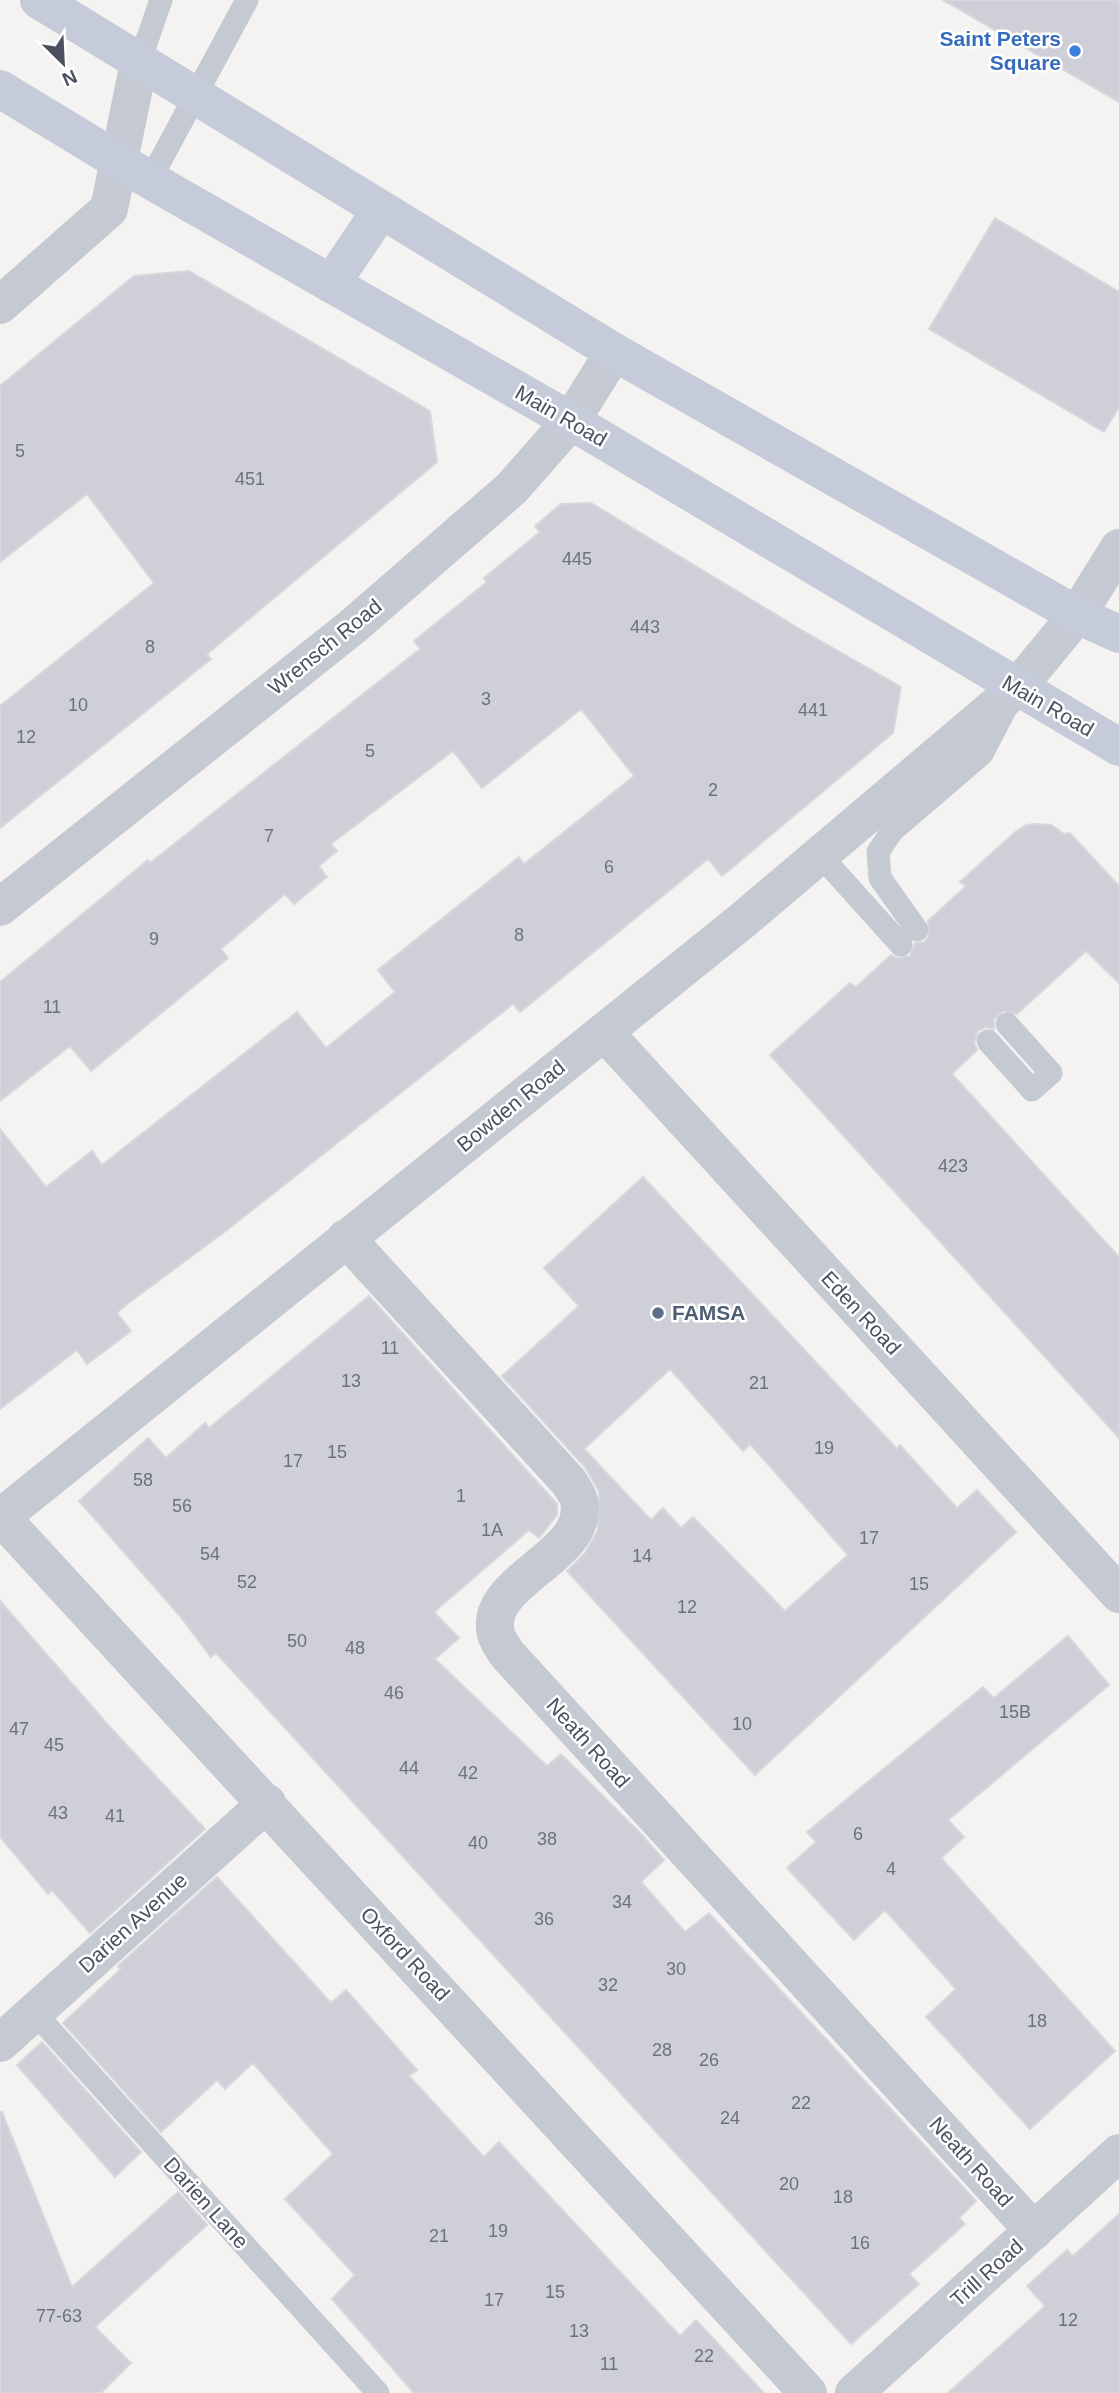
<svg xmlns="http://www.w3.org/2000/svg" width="1119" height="2393" viewBox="0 0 1119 2393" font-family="Arial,sans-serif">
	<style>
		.building { fill: #cfd0d7; stroke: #d7d7dd; stroke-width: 2; fill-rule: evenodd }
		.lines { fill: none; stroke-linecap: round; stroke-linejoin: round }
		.lane { stroke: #c4c9d2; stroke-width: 23 }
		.street { stroke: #c4c9d2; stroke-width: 38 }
		.secondary { stroke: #c6cbd9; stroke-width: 38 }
		.shop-dot { fill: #3f7fe0; stroke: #fff; stroke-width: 2.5 }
		.service-dot { fill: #5c6f8a; stroke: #fff; stroke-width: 2.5 }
		.labels { text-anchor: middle; stroke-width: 5; stroke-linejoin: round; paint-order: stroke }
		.number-label { font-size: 18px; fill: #6c717d }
		.shop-label { font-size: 21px; font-weight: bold; fill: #366cbe; stroke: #fff; text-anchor: end }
		.street-label { font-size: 21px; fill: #4b515f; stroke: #fff }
		.service-label { font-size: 21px; font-weight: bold; fill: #4e5e75; stroke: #fff; text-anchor: start }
	</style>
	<rect width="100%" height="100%" fill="#f4f3f2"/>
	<g class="building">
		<polygon points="943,0 1119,0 1119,102"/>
		<polygon points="995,218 1119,292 1119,407 1104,432 929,329"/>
		<polygon points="189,271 430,411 437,462 207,654 211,659 0,828 0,706 154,583 87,494 0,562 0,386 134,276"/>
		<polygon points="591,503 803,631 901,687 893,733 722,876 708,859 520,1012 513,1004 227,1230 127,1304 117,1313 131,1331 87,1364 77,1350 0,1409 0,1129 46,1187 92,1151 102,1165 297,1012 326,1048 395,992 378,970 519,857 524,864 634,776 581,709 482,788 453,751 331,844 337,851 319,866 327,877 294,904 285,894 221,949 228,958 91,1071 70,1046 0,1101 0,982 148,860 150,863 420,649 414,641 487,582 484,578 540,532 535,526 561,504"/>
		<polygon points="1036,824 1051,825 1064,834 1070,833 1119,886 1119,983 1086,951 1017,1014 1003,1011 994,1019 994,1029 986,1027 978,1031 974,1043 977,1050 952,1074 1119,1257 1119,1438 770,1055 850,983 856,987 891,955 897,958 910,956 915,943 925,942 929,936 928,921 966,886 960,882 1014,833 1026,825"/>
		<path d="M 643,1177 L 897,1449 L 900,1445 L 957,1508 L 977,1490 L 1016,1532 L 755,1775 L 567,1571 L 585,1553 L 598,1530 L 599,1491 L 585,1467 L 502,1376 L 579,1306 L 544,1268 ZM 670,1369 L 743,1451 L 750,1444 L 848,1555 L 785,1611 L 693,1517 L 681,1528 L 663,1508 L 651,1520 L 584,1449 Z"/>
		<polygon points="369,1296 557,1504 557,1515 539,1538 529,1530 434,1612 459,1638 435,1659 547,1766 561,1754 641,1834 664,1860 641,1882 685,1932 709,1913 976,2201 959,2218 965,2224 909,2274 919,2284 851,2344 216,1653 211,1657 179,1615 79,1501 148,1438 166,1458 205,1423 209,1428"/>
		<polygon points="0,1601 109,1726 205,1829 90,1933 52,1890 48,1894 0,1837"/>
		<polygon points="1068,1636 1109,1685 948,1820 964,1837 941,1858 1115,2051 1030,2129 926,2017 956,1989 885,1910 854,1940 787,1868 816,1842 807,1832 983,1687 994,1698"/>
		<polygon points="217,1877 331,2003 346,1990 417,2070 409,2076 484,2157 499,2142 680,2336 696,2320 764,2393 414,2393 332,2299 355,2275 285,2199 333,2154 253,2063 225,2089 217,2080 161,2132 63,2023 121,1969 118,1966"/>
		<polygon points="42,2042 141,2152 115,2177 17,2065"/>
		<polygon points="0,2112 2,2112 72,2287 178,2192 207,2225 95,2327 131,2363 101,2393 0,2393"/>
		<polygon points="1119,2214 1119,2393 948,2393 1045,2306 1027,2286 1067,2250 1073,2256"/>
	</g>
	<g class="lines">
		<g class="lane">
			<polyline points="139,63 161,0"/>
			<polyline points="150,180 247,0"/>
			<polyline points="820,855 901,945"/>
			<polyline points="917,930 880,878 878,852 892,831 982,754 1007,706"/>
			<polyline points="988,1041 1032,1090 1051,1073 1007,1024"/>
			<polyline points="34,2012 378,2393"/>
		</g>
		<g class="street">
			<polyline points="0,305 109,209 139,63"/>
			<polyline points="0,907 352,627 512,488 571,421 614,352"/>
			<polyline points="604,1032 1119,1594"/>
			<path d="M 346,1238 L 569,1482 C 572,1487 578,1495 579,1501 C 591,1557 482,1580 496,1634 C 498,1641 503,1648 507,1654 L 1034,2231"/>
			<polyline points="1,1517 808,2393"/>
			<polyline points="0,1518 743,920 1017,688 1077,615 1119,548"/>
			<polyline points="0,2043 267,1803"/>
			<polyline points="854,2393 1119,2153"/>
		</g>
		<g class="secondary">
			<polyline points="39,0 614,352 1077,615 1119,634"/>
			<polyline points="0,89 150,180 571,421 1119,747"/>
			<polyline points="331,284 381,210"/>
		</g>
	</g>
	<circle class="shop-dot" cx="1075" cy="51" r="7"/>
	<circle class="service-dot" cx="658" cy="1313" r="7"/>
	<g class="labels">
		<g class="number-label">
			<text x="20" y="457">5</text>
			<text x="250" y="485">451</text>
			<text x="577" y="565">445</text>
			<text x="645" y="633">443</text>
			<text x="150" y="653">8</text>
			<text x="486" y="705">3</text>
			<text x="78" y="711">10</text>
			<text x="813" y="716">441</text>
			<text x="26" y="743">12</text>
			<text x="370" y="757">5</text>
			<text x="713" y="796">2</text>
			<text x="269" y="842">7</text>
			<text x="609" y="873">6</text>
			<text x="519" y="941">8</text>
			<text x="154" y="945">9</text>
			<text x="52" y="1013">11</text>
			<text x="953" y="1172">423</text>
			<text x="390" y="1354">11</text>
			<text x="351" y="1387">13</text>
			<text x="759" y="1389">21</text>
			<text x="824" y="1454">19</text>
			<text x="337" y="1458">15</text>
			<text x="293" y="1467">17</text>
			<text x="143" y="1486">58</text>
			<text x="461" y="1502">1</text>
			<text x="182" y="1512">56</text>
			<text x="492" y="1536">1A</text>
			<text x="869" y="1544">17</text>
			<text x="210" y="1560">54</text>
			<text x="642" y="1562">14</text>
			<text x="247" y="1588">52</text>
			<text x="919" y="1590">15</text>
			<text x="687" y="1613">12</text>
			<text x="297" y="1647">50</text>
			<text x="355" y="1654">48</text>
			<text x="394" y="1699">46</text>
			<text x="1015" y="1718">15B</text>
			<text x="742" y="1730">10</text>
			<text x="19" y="1735">47</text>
			<text x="54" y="1751">45</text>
			<text x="409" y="1774">44</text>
			<text x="468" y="1779">42</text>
			<text x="58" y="1819">43</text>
			<text x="115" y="1822">41</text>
			<text x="858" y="1840">6</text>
			<text x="547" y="1845">38</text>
			<text x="478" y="1849">40</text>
			<text x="891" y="1875">4</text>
			<text x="622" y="1908">34</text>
			<text x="544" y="1925">36</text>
			<text x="676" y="1975">30</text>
			<text x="608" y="1991">32</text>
			<text x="1037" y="2027">18</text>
			<text x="662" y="2056">28</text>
			<text x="709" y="2066">26</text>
			<text x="801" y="2109">22</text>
			<text x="730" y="2124">24</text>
			<text x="789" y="2190">20</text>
			<text x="843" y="2203">18</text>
			<text x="498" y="2237">19</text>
			<text x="439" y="2242">21</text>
			<text x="860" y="2249">16</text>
			<text x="555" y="2298">15</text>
			<text x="494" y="2306">17</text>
			<text x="59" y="2322">77-63</text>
			<text x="1068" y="2326">12</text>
			<text x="579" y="2337">13</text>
			<text x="704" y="2362">22</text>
			<text x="609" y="2370">11</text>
		</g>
		<g class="shop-label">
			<text x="1061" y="46">Saint Peters<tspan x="1061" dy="24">Square</tspan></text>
		</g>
		<g class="street-label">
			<text transform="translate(561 416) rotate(30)" y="7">Main Road</text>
			<text transform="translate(325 647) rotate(-39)" y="7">Wrensch Road</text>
			<text transform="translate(1048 706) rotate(30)" y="7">Main Road</text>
			<text transform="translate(511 1106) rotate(-39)" y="7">Bowden Road</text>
			<text transform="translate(861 1313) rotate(47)" y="7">Eden Road</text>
			<text transform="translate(588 1743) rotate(48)" y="7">Neath Road</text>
			<text transform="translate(133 1923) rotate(-42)" y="7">Darien Avenue</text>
			<text transform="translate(405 1954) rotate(47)" y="7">Oxford Road</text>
			<text transform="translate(971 2162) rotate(48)" y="7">Neath Road</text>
			<text transform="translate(206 2203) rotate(48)" y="7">Darien Lane</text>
			<text transform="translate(987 2273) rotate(-42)" y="7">Trill Road</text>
		</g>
		<g class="service-label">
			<text x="672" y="1320">FAMSA</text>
		</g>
	</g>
	<g transform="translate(63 63) rotate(156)" stroke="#ffffff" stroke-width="5" paint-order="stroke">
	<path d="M0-5L12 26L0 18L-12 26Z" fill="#4b515f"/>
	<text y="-10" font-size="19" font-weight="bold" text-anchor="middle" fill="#4b515f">N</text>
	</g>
</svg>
